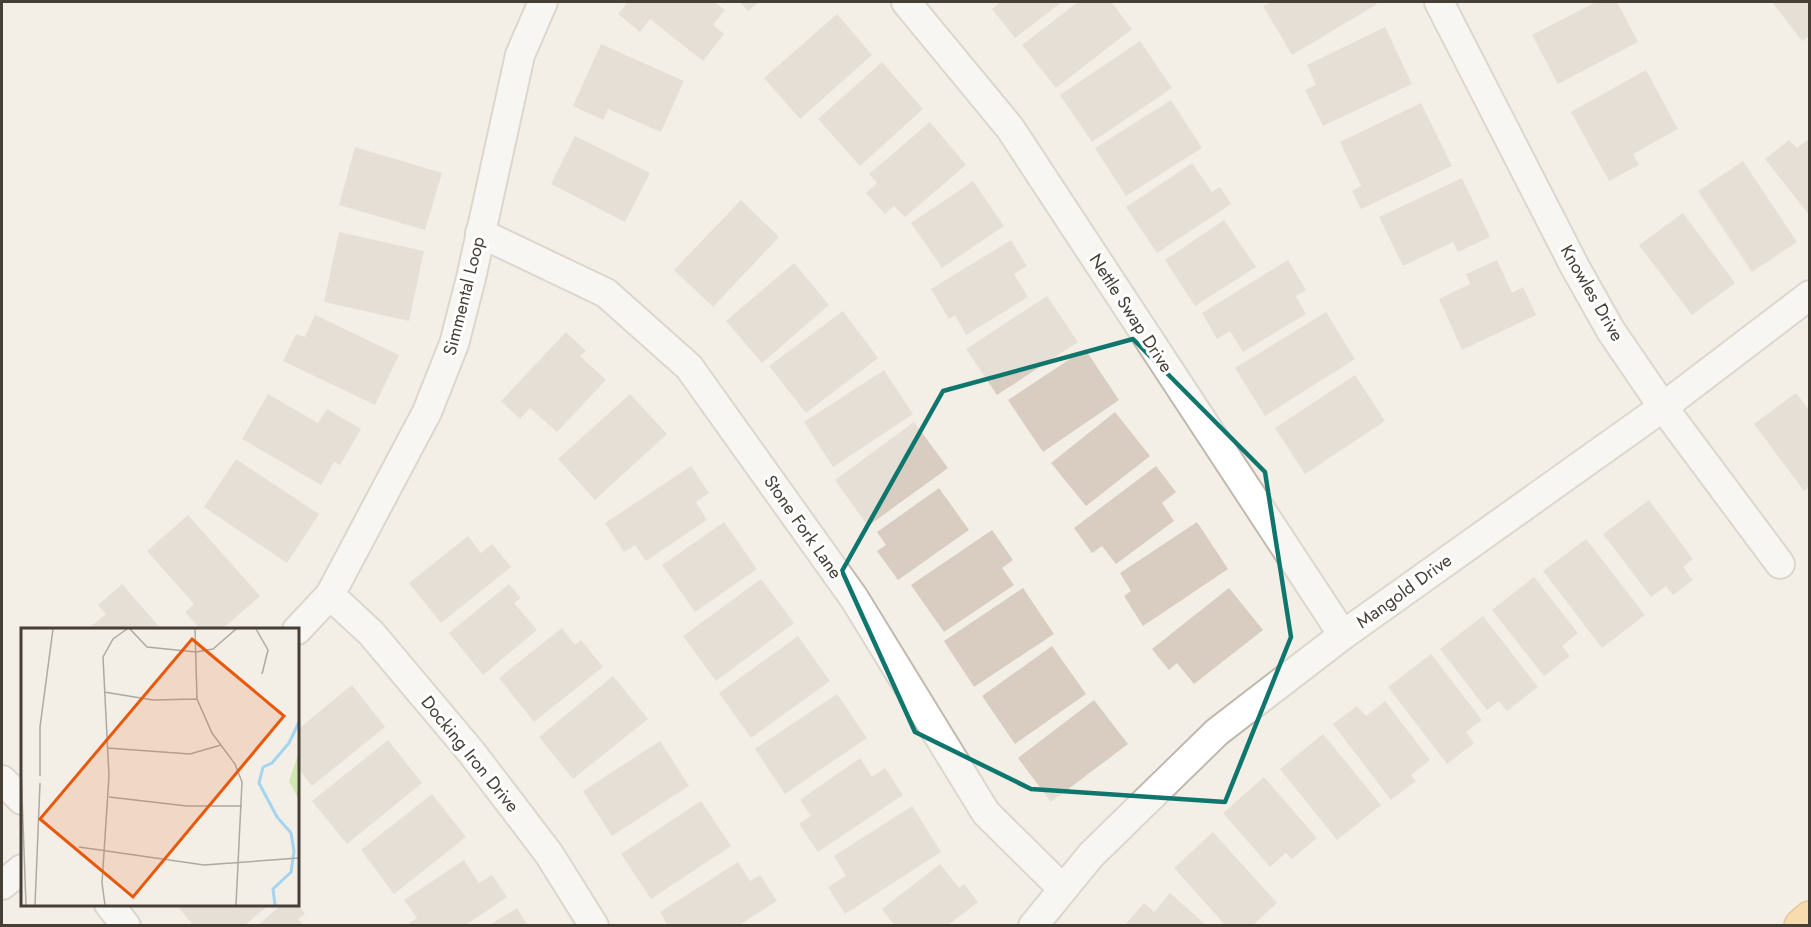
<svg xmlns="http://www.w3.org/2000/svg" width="1811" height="927" viewBox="0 0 1811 927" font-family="Jost,sans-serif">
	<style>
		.building { fill: #d8cdc0 }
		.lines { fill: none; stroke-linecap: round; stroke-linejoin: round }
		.minor-casing { stroke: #c2b9ad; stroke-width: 32 }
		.motorway-casing { stroke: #db9839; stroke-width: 36 }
		.minor { stroke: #fff; stroke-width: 28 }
		.motorway { stroke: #fcc56a; stroke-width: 33 }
		.marked { fill: none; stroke: #0f766e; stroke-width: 4.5; stroke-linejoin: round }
		.labels { text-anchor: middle; stroke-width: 6; stroke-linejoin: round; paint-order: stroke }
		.street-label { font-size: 18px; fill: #463f36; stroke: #fff }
		.inset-river { fill: none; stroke: #a4d4ef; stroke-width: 3 }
		.inset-road { fill: none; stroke: #aea9a0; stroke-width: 1.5 }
		.view { fill: #e8590c; fill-opacity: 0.15; stroke: #e8590c; stroke-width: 3 }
		.inset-edge { fill: none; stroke: #463f36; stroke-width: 3 }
	</style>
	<rect width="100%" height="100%" fill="#f3efe7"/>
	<g class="building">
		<polygon points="628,2 714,2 725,10 713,25 724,34 703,61 650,19 640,32 618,14"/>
		<polygon points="740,2 759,2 748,11"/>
		<polygon points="997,2 1062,2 1015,38 992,9 999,3"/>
		<polygon points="1078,2 1111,2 1132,29 1056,88 1022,45"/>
		<polygon points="1272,2 1375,2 1377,4 1292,55 1263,6"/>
		<polygon points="1596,2 1617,2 1638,42 1558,84 1532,35"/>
		<polygon points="1772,2 1810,2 1810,36 1802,41"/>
		<polygon points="837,14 872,55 800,119 764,78"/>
		<polygon points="1385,27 1412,84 1323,126 1305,90 1316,85 1307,65"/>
		<polygon points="1140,41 1172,88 1092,142 1060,95"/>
		<polygon points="601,44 684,81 661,132 608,109 603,120 573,106"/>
		<polygon points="882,62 923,109 860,166 818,119"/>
		<polygon points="1646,70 1678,129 1633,154 1639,165 1609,181 1571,112"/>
		<polygon points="1171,100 1202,148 1126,196 1095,148"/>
		<polygon points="1421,103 1452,166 1361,209 1352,191 1361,186 1340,142"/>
		<polygon points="930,122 966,165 905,217 894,206 885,214 866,193 877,183 869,174"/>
		<polygon points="575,136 650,173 625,222 551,184"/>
		<polygon points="1810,138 1810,216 1765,159 1789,140 1797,148"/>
		<polygon points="355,147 442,173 425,230 339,205"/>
		<polygon points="1743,161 1797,242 1752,272 1698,191"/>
		<polygon points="1192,163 1212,192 1220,187 1231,204 1157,253 1126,207"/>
		<polygon points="1462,178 1490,237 1458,252 1453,242 1403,266 1379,217"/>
		<polygon points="973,181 1004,226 942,268 911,223"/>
		<polygon points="741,200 779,237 713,307 674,270"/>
		<polygon points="1683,213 1735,283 1692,315 1639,245"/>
		<polygon points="1224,220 1256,267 1195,306 1165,260"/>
		<polygon points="339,232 424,251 409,321 324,302"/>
		<polygon points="1011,240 1027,266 1014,274 1028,297 966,335 955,315 949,319 931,289"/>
		<polygon points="1288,260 1306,290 1296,296 1306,314 1243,352 1230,331 1217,339 1202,313"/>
		<polygon points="1497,260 1512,293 1523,287 1536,315 1462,350 1439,299 1470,284 1466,274"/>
		<polygon points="794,263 829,305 762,363 726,321"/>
		<polygon points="1047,296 1078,342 997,395 966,349"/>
		<polygon points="843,311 878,358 806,413 769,366"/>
		<polygon points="1326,312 1355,359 1265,416 1235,368"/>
		<polygon points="315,315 399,355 375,405 283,361 296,334 305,337"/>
		<polygon points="566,332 586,351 580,356 606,380 557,432 530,408 520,419 501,401"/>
		<polygon points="1085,349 1119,400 1043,452 1008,400"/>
		<polygon points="884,370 913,414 833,467 804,422"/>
		<polygon points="1355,375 1385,421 1305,474 1275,428"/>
		<polygon points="1796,393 1810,411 1810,487 1804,491 1754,424"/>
		<polygon points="268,394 318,423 327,409 361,429 340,465 334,462 321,485 242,439"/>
		<polygon points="630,394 667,434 595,500 558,459"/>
		<polygon points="1115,412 1150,456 1086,506 1051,463"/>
		<polygon points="914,422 948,468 868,526 835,480"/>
		<polygon points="236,459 319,514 287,563 204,507"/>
		<polygon points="691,466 709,493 696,502 707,520 646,561 635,545 624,552 605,523"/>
		<polygon points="1156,466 1176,492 1162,503 1174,521 1116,564 1102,546 1092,553 1074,528"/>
		<polygon points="939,488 969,530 898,580 877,551 886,545 877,532"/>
		<polygon points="1649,500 1693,559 1683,567 1693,580 1673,595 1666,586 1651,597 1603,534"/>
		<polygon points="188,515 260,596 221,630 201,630 185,612 194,604 147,551"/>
		<polygon points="724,522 757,569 695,612 662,565"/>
		<polygon points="1197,522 1228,569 1143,626 1124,596 1131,591 1120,573"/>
		<polygon points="992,530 1013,560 1002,568 1014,585 944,632 911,585"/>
		<polygon points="468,536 481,553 492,544 511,567 441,623 409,583"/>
		<polygon points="1586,539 1645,615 1602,648 1543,571"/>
		<polygon points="1534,577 1578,633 1562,646 1570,656 1544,676 1492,610"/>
		<polygon points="761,579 794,623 716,681 683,636"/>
		<polygon points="122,584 162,630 91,630 89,628 106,614 98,605"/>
		<polygon points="509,584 521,598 514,603 537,630 483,675 449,633"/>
		<polygon points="1023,588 1054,634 974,687 944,641"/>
		<polygon points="1229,588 1263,630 1194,684 1177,663 1169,670 1152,649"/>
		<polygon points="1483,616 1538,687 1507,711 1499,701 1487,710 1440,649"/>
		<polygon points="562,628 575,645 581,640 603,667 534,722 499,678"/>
		<polygon points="798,636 830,681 751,738 719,693"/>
		<polygon points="1052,646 1086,694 1015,744 982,696"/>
		<polygon points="1431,654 1482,720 1466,732 1474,743 1447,764 1388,687"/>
		<polygon points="613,676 648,719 573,779 539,737"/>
		<polygon points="352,685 385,727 312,786 297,767 297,730"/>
		<polygon points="837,694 867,738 785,794 755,749"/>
		<polygon points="1094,700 1128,744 1051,802 1018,758"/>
		<polygon points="1385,701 1430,760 1411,775 1416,781 1391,800 1333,724 1357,706 1366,716"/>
		<polygon points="1323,734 1381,805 1337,840 1280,769"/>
		<polygon points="388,740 422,783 347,844 312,801"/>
		<polygon points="660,741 689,786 612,836 583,791"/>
		<polygon points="860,758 872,777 885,768 903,795 818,852 799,824 811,816 800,800"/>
		<polygon points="1264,777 1317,838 1292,859 1286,853 1270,867 1223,813"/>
		<polygon points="432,794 466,837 394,894 361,850"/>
		<polygon points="701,801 731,846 651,899 621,854"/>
		<polygon points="912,806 941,852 845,914 828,887 846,876 834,856"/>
		<polygon points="1213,832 1277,903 1252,926 1226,926 1174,868"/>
		<polygon points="464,860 479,883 492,875 507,897 464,926 411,926 409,923 417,918 404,900"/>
		<polygon points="738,862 750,881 760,875 777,901 738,926 668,926 660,912"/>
		<polygon points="940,864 959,888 964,884 978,902 947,926 895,926 882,909"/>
		<polygon points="1170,893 1207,926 1124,926 1144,903 1154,912"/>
		<polygon points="183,904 270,904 244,926 194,926 179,908"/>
		<polygon points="282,904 297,904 305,914 298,919 304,926 257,926"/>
		<polygon points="517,908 528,926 488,926"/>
	</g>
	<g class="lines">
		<defs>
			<g id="minor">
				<polyline points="906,2 1010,128 1343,635"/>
				<polyline points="1439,2 1575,267 1611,331 1663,407 1780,564"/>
				<polyline points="480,233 606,293 689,367 854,598 986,813 1063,889"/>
				<polyline points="330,595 371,633 472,753 549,854 594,926"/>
				<polyline points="297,630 330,595 427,412 454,344 471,278 520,55 543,2"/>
				<polyline points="2,780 22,800"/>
				<polyline points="2,885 22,869"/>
				<polyline points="109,904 126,926"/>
				<polyline points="1033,926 1091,855 1217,732 1343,635 1663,407 1810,295"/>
			</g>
			<polyline id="motorway" points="1801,926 1810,918"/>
		</defs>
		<use href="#minor" class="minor-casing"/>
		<use href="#motorway" class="motorway-casing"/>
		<use href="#minor" class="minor"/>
		<use href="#motorway" class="motorway"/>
	</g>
	<path d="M0 0H1811V927H0ZM 1133,339 L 1265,472 L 1291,637 L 1225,802 L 1031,789 L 915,732 L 842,571 L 943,391 Z" fill="#f3efe7" fill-opacity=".55" fill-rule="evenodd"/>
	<path class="marked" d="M 1133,339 L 1265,472 L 1291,637 L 1225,802 L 1031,789 L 915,732 L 842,571 L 943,391 Z"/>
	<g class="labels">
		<g class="street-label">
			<text transform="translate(1592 293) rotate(60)" y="6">Knowles Drive</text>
			<text transform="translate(464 296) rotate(-76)" y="6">Simmental Loop</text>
			<text transform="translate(1131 313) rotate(57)" y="6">Nettle Swap Drive</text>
			<text transform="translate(803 527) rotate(55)" y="6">Stone Fork Lane</text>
			<text transform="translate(1404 591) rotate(-36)" y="6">Mangold Drive</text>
			<text transform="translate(470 754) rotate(51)" y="6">Docking Iron Drive</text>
		</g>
	</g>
	<g transform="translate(21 628)">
		<rect width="278" height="278" fill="#f3efe7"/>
		<path d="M 277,127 L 278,168 L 277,170 L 268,153 Z" fill="#d1e7b0"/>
		<path class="inset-river" d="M 242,139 L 251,135 L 268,115 L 278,94M 242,139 L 238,155 L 256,189 L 270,205 L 273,223 L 270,244 L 252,261 L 254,277"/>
		<path class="inset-road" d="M 109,1 L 126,19 L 175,24 L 192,21 L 215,1M 174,1 L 176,71 L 191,105 L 214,136 L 221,154 L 215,277M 235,1 L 247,22 L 241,46M 83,64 L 132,72 L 176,71M 86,120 L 169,126 L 200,117M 0,141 L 5,277M 19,148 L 19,99 L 32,1M 88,169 L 166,178 L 221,178M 58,219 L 183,237 L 278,230M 14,277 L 19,155M 84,277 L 81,255 L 88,148 L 82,29 L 92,11 L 106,1"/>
		<path class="view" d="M 171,11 L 263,88 L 112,269 L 19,191 Z"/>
		<rect width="278" height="278" class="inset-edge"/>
	</g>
	<rect width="1811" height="927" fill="none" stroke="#463f36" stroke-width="6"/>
</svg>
